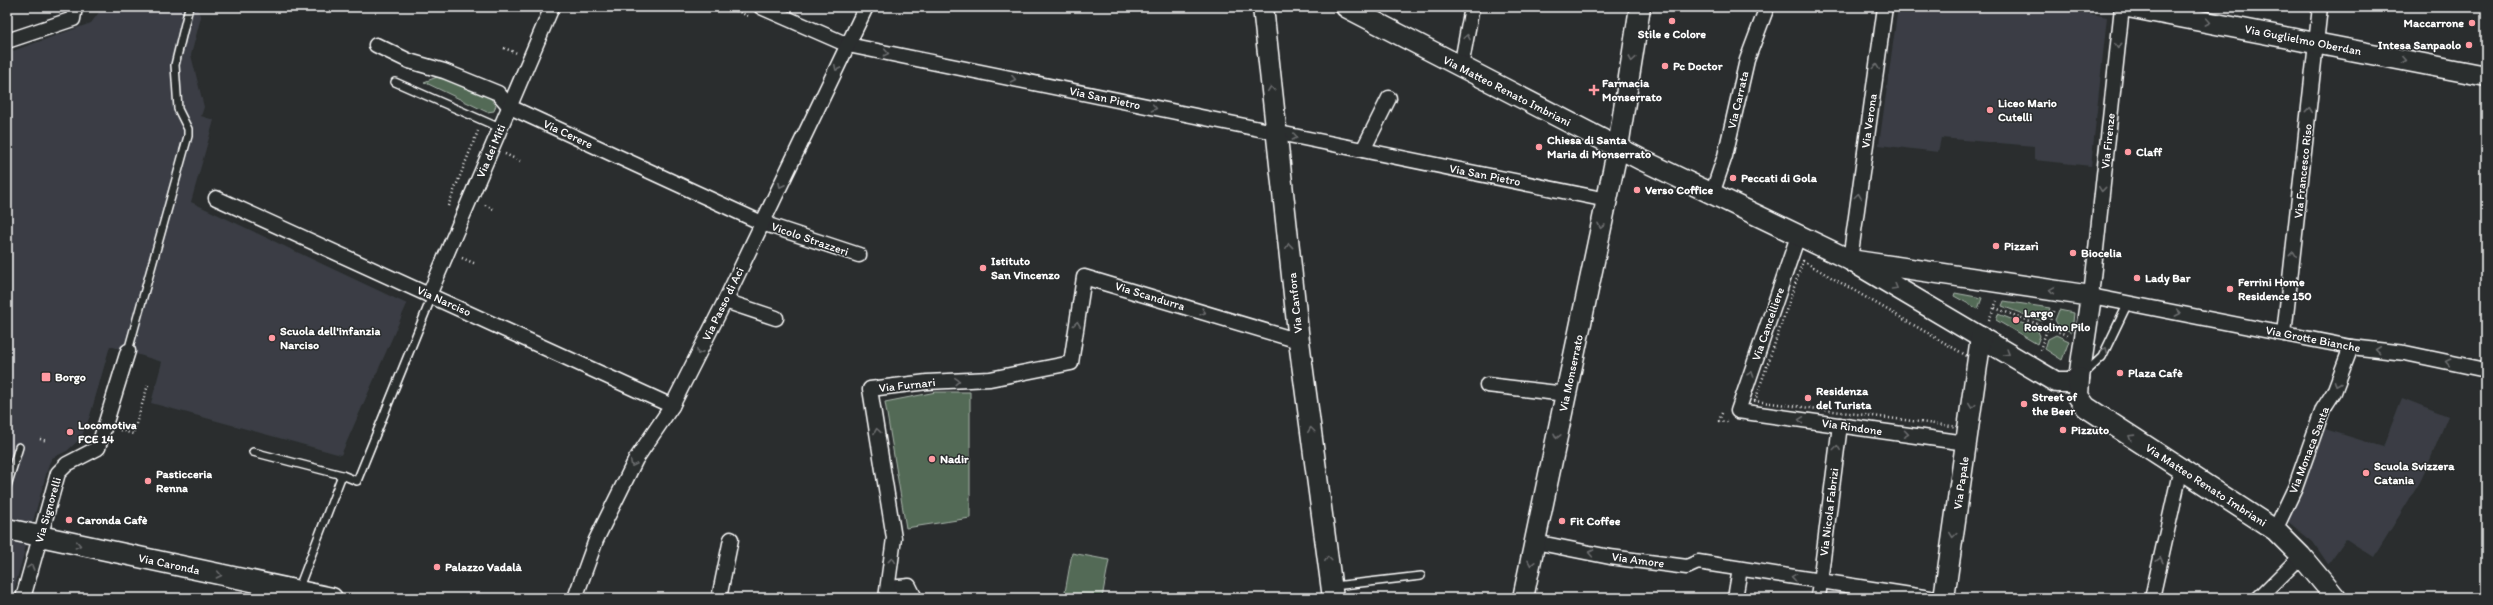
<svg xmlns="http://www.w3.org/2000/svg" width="2493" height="605" viewBox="0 0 2493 605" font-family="Itim,sans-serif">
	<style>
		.built { fill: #3a3e44 }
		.green { fill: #536a57; stroke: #a9b4ab }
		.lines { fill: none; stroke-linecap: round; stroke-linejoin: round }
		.lane-casing { stroke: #fff; stroke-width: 10 }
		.street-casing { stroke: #fff; stroke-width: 17 }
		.secondary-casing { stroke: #fff; stroke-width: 23 }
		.path { stroke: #fff; stroke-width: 2.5; stroke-dasharray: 1 3; stroke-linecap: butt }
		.lane { stroke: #2a2d2e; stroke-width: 7 }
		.street { stroke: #2a2d2e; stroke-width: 14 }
		.secondary { stroke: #2a2d2e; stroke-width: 20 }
		.oneway { stroke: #6a6c6d }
		.poi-dot { fill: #ff9aa2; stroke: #2a2d2e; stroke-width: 1.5 }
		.labels { text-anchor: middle; stroke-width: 3; stroke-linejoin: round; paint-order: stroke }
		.poi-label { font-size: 12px; font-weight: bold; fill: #fff; stroke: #2a2d2e; text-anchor: start }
		.street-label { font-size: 12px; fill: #fff; stroke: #2a2d2e }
	</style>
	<rect width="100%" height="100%" fill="#2a2d2e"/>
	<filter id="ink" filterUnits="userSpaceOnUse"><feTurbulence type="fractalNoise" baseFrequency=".025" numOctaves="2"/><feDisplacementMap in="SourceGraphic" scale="8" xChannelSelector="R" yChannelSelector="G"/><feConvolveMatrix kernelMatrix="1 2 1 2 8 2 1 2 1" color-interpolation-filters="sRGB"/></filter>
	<g filter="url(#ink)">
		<g class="built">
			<polygon points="103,7 196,7 201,17 191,55 204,107 201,116 214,120 191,202 407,304 341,455 151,403 162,362 110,346 90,416 81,438 67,451 52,458 49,464 32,525 7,522 7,53 91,23"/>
			<polygon points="1898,7 2057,7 2107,17 2091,166 2034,160 2034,146 1941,138 1938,152 1879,145"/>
			<polygon points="2402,398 2448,416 2428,465 2420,482 2374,557 2346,539 2328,564 2313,542 2286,520 2305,484 2325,429 2383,447"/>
			<polygon points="7,537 27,542 12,598 7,598"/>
		</g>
		<g class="green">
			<polygon points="437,77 485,92 496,105 494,111 487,112 424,82"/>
			<polygon points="1955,293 1982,298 1978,309 1954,296"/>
			<polygon points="2004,301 2050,308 2047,318 2041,321 2002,306"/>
			<polygon points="2059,310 2074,313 2072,332 2059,327 2055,320"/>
			<polygon points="1998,314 2037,329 2040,336 2037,344 1996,320"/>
			<polygon points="2056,335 2069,341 2062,360 2045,349 2048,339"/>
			<polygon points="936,392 970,392 970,518 906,528 885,402"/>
			<polygon points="1072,553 1109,560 1102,598 1064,598"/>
		</g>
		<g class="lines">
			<defs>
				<g id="lane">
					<polyline points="395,82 500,128"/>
					<polyline points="128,351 188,136 188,129 178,109 175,65 189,7"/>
					<polyline points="2085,373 2102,357 2128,303"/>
					<polyline points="253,452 342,475"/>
					<polyline points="7,486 19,447"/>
					<polyline points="1334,586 1421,576"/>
					<polyline points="298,590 342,475 357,481 432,296"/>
				</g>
				<g id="street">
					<polyline points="761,7 848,45 1607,200"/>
					<polyline points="2122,7 2091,296 2351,347 2405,353 2486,370"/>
					<polyline points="7,41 73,19 75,7"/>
					<polyline points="376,45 409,61 444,71 498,93 510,107 762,223 859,255"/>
					<polyline points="1461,67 1472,7"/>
					<polyline points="1363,150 1389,98"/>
					<polyline points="1712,194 1725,156 1747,60 1767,7"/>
					<polyline points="216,198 672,406"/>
					<polyline points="1798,236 1738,411 1966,443"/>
					<polyline points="1850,260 1885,7"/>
					<polyline points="429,295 552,7"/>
					<polyline points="725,301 776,318"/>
					<polyline points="2284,334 2320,7"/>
					<polyline points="1487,385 1566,394"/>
					<polyline points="2275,530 2295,488 2323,409 2334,392 2351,347"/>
					<polyline points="1535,542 1610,557 1687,567 1698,562 1930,598"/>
					<polyline points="889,588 909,586 915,598"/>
					<polyline points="23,598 58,473 67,464 98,448 128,351"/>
					<polyline points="575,598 596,540 636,459 672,406 725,301 866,7"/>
					<polyline points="719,598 731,539"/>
					<polyline points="886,598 894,538 870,389 927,382 990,379 1071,363 1084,277 1299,341"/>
					<polyline points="1735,598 1740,569"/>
					<polyline points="1818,598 1840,425"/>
					<polyline points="2152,598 2181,468"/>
					<polyline points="2259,598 2301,556"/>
				</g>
				<g id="secondary">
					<polyline points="1263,7 1299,341 1333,598"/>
					<polyline points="1346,7 1642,160 1850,260 2056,382 2069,382 2079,378 2091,296 1850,260"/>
					<polyline points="2128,7 2486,76"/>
					<polyline points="2079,378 2078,396 2086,407 2275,530 2301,556 2336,598"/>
					<polyline points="7,529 332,598"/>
					<polyline points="1523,598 1618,147 1640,7"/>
					<polyline points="1944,598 1981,337"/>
				</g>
			</defs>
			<use href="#lane" class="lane-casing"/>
			<use href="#street" class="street-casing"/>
			<use href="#secondary" class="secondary-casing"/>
			<g class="path">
				<polyline points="729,7 748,16"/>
				<polyline points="504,48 517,53"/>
				<polyline points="505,154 520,161"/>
				<polyline points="485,205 493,209"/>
				<polyline points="448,206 478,131"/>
				<polyline points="462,258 476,264"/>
				<polygon points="1803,261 1969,357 1959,427 1755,401"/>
				<polyline points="1995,308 2067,335"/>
				<polyline points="1989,320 1997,301"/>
				<polyline points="2040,350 2054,309"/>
				<polyline points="1722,413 1719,421 1727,422"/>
				<polyline points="120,430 133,434 148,385"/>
				<polyline points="40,439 47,441"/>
			</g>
			<use href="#lane" class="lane"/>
			<use href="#street" class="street"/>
			<use href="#secondary" class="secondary"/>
		</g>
		<defs><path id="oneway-chevron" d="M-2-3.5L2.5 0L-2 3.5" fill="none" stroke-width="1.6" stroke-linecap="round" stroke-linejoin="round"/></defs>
		<g class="oneway">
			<use href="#oneway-chevron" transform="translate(2208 22) rotate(11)"/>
			<use href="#oneway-chevron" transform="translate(1467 37) rotate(-79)"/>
			<use href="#oneway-chevron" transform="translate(2118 46) rotate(96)"/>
			<use href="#oneway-chevron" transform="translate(886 53) rotate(12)"/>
			<use href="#oneway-chevron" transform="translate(1632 59) rotate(99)"/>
			<use href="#oneway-chevron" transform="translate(2404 60) rotate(11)"/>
			<use href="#oneway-chevron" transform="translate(1876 67) rotate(-82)"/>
			<use href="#oneway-chevron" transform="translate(837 68) rotate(116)"/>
			<use href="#oneway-chevron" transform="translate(1013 79) rotate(12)"/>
			<use href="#oneway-chevron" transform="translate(1271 89) rotate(-96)"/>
			<use href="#oneway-chevron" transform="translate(1154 108) rotate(12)"/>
			<use href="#oneway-chevron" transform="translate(2309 110) rotate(-84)"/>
			<use href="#oneway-chevron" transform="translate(1295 137) rotate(11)"/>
			<use href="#oneway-chevron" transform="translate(781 185) rotate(116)"/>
			<use href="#oneway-chevron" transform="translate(2102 189) rotate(96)"/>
			<use href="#oneway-chevron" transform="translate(1858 196) rotate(-82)"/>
			<use href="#oneway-chevron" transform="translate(1601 226) rotate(102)"/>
			<use href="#oneway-chevron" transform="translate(1289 246) rotate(-96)"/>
			<use href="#oneway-chevron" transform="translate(2293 254) rotate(-84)"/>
			<use href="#oneway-chevron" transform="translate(1895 287) rotate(30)"/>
			<use href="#oneway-chevron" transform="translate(2052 290) rotate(-171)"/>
			<use href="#oneway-chevron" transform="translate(1203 312) rotate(17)"/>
			<use href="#oneway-chevron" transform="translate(2178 313) rotate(11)"/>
			<use href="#oneway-chevron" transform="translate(1077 324) rotate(-82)"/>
			<use href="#oneway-chevron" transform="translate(2105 350) rotate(-64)"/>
			<use href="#oneway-chevron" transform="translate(2378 350) rotate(-174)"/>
			<use href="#oneway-chevron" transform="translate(699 352) rotate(117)"/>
			<use href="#oneway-chevron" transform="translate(2007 353) rotate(31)"/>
			<use href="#oneway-chevron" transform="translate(2448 362) rotate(-168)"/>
			<use href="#oneway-chevron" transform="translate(1751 374) rotate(-71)"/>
			<use href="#oneway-chevron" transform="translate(957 381) rotate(-3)"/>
			<use href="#oneway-chevron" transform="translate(2337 384) rotate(112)"/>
			<use href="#oneway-chevron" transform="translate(1972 406) rotate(98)"/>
			<use href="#oneway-chevron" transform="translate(1801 420) rotate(-172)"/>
			<use href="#oneway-chevron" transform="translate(1311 430) rotate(-97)"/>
			<use href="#oneway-chevron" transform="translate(877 431) rotate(-99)"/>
			<use href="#oneway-chevron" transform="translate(1906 434) rotate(8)"/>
			<use href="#oneway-chevron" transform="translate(1557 436) rotate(102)"/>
			<use href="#oneway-chevron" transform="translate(2131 437) rotate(-148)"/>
			<use href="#oneway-chevron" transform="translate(1837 448) rotate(-83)"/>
			<use href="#oneway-chevron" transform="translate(633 464) rotate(117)"/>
			<use href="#oneway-chevron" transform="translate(1953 535) rotate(98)"/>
			<use href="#oneway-chevron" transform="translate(78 545) rotate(12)"/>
			<use href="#oneway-chevron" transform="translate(1591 553) rotate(-169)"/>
			<use href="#oneway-chevron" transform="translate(1328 559) rotate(-97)"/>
			<use href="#oneway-chevron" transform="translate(892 560) rotate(-84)"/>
			<use href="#oneway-chevron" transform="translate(2160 560) rotate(-77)"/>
			<use href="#oneway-chevron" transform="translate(1531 563) rotate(102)"/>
			<use href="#oneway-chevron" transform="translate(31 567) rotate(-74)"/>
			<use href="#oneway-chevron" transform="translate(219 575) rotate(12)"/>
			<use href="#oneway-chevron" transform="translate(1794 577) rotate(-171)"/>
		</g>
	</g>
	<g class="poi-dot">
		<circle cx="1672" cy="21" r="4"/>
		<circle cx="2472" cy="23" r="4"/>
		<circle cx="2469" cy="45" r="4"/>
		<circle cx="1665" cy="66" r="4"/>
		<path d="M1592 84h4v4h4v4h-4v4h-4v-4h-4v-4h4z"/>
		<circle cx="1990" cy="110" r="4"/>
		<circle cx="1539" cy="147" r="4"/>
		<circle cx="2128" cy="152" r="4"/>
		<circle cx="1733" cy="178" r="4"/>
		<circle cx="1637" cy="190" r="4"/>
		<circle cx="1996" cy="246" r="4"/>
		<circle cx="2073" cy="253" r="4"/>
		<circle cx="983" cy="268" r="4"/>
		<circle cx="2137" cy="278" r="4"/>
		<circle cx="2230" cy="289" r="4"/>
		<circle cx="2016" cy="320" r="4"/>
		<circle cx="272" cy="338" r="4"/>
		<circle cx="2120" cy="373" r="4"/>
		<rect x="41" y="372" width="10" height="10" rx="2"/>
		<circle cx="1808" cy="398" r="4"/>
		<circle cx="2024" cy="404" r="4"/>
		<circle cx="2063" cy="430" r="4"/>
		<circle cx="70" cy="432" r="4"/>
		<circle cx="932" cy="459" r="4"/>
		<circle cx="2366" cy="473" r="4"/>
		<circle cx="148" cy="481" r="4"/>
		<circle cx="69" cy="520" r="4"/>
		<circle cx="1562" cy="521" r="4"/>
		<circle cx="437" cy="567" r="4"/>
	</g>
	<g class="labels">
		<g class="poi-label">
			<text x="2464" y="27" text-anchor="end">Maccarrone</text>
			<text x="1672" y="38" text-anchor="middle">Stile e Colore</text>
			<text x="2461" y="49" text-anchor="end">Intesa Sanpaolo</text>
			<text x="1673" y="70">Pc Doctor</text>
			<text x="1602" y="87">Farmacia<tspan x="1602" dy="14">Monserrato</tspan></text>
			<text x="1998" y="107">Liceo Mario<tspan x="1998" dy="14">Cutelli</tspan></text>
			<text x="1547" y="144">Chiesa di Santa<tspan x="1547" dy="14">Maria di Monserrato</tspan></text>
			<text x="2136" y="156">Claff</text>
			<text x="1741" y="182">Peccati di Gola</text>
			<text x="1645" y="194">Verso Coffice</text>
			<text x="2004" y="250">Pizzarì</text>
			<text x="2081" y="257">Biocelia</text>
			<text x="991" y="265">Istituto<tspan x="991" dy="14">San Vincenzo</tspan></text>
			<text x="2145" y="282">Lady Bar</text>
			<text x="2238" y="286">Ferrini Home<tspan x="2238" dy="14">Residence 150</tspan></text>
			<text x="2024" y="317">Largo<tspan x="2024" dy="14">Rosolino Pilo</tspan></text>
			<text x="280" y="335">Scuola dell'infanzia<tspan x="280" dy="14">Narciso</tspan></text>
			<text x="2128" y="377">Plaza Cafè</text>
			<text x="55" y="381">Borgo</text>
			<text x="1816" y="395">Residenza<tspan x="1816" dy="14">del Turista</tspan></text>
			<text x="2032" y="401">Street of<tspan x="2032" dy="14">the Beer</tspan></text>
			<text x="78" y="429">Locomotiva<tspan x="78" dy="14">FCE 14</tspan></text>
			<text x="2071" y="434">Pizzuto</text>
			<text x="940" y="463">Nadir</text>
			<text x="2374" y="470">Scuola Svizzera<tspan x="2374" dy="14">Catania</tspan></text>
			<text x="156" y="478">Pasticceria<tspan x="156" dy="14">Renna</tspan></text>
			<text x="77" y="524">Caronda Cafè</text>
			<text x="1570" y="525">Fit Coffee</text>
			<text x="445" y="571">Palazzo Vadalà</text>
		</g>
		<g class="street-label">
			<text transform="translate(2303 40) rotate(11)" y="4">Via Guglielmo Oberdan</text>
			<text transform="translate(1507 91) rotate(27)" y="4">Via Matteo Renato Imbriani</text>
			<text transform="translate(1105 98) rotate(12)" y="4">Via San Pietro</text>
			<text transform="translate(1738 100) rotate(-77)" y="4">Via Carrata</text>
			<text transform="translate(1869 121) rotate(-82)" y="4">Via Verona</text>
			<text transform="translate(568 134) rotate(25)" y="4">Via Cerere</text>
			<text transform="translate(2108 141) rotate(-84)" y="4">Via Firenze</text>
			<text transform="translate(491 151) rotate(-67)" y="4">Via dei Miti</text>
			<text transform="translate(2303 171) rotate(-84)" y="4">Via Francesco Riso</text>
			<text transform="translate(1485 175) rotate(11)" y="4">Via San Pietro</text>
			<text transform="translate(810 239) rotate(19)" y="4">Vicolo Strazzeri</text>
			<text transform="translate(1150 296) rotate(17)" y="4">Via Scandurra</text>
			<text transform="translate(444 301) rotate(24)" y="4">Via Narciso</text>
			<text transform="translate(1295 303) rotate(-96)" y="4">Via Canfora</text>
			<text transform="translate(723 304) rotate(-64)" y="4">Via Passo di Aci</text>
			<text transform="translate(1768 324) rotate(-71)" y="4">Via Cancelliere</text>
			<text transform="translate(2313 339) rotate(11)" y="4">Via Grotte Bianche</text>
			<text transform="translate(1571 373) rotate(-78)" y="4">Via Monserrato</text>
			<text transform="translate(907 385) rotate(-6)" y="4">Via Furnari</text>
			<text transform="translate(1852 427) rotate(8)" y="4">Via Rindone</text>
			<text transform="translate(2309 450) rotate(-69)" y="4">Via Monaca Santa</text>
			<text transform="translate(1961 483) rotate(-82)" y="4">Via Papale</text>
			<text transform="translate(2206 485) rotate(33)" y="4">Via Matteo Renato Imbriani</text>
			<text transform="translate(48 510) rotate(-74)" y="4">Via Signorelli</text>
			<text transform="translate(1829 512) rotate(-83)" y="4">Via Nicola Fabrizi</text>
			<text transform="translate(1638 560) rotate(8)" y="4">Via Amore</text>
			<text transform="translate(169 564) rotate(12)" y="4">Via Caronda</text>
		</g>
	</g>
	<rect width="2493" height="605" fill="none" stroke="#2a2d2e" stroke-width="24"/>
	<rect x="12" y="12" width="2469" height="581" fill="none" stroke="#fff" stroke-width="1.5" filter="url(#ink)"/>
</svg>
